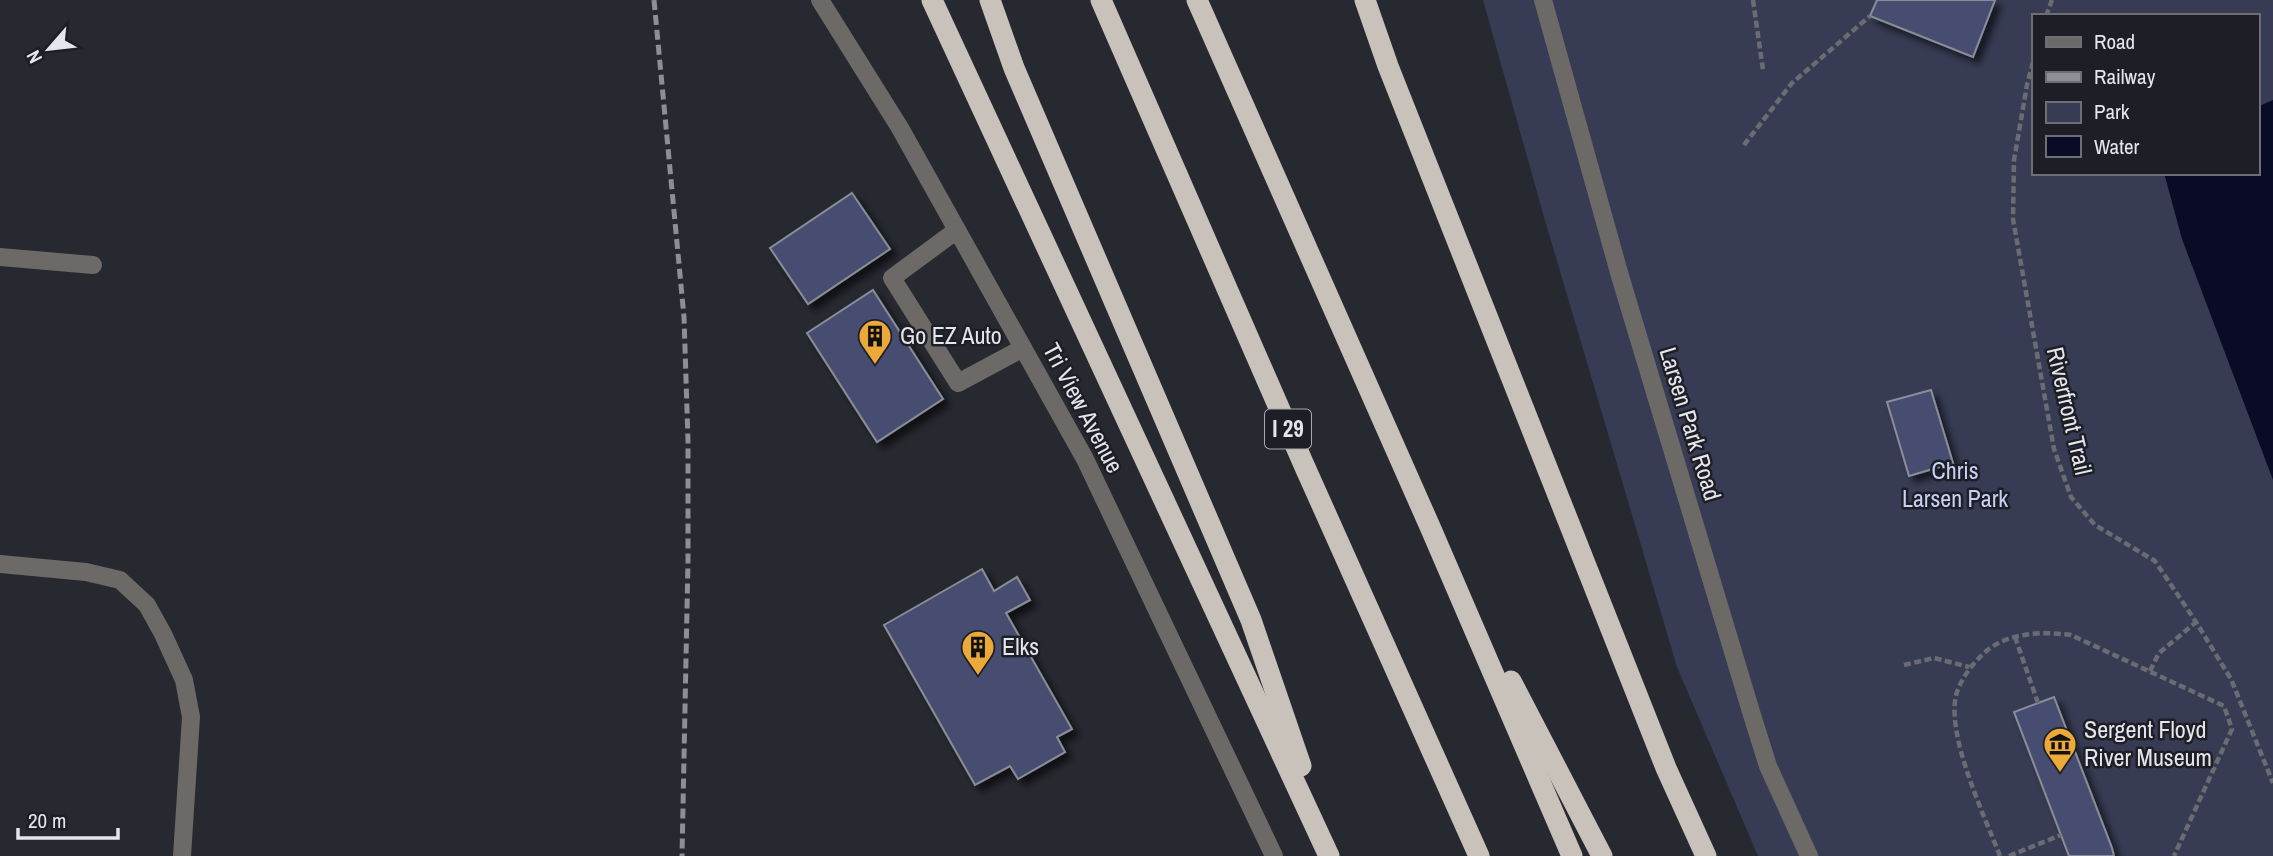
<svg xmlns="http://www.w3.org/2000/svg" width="2273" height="856" viewBox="0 0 2273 856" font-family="'Archivo Narrow',sans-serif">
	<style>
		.green { fill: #373c54; fill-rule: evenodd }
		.water { fill: #090b27 }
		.building { fill: #474e70; stroke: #8b8d96; stroke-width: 2; filter: url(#shadow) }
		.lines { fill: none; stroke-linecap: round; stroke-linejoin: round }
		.path { stroke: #6a6c72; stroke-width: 4.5; stroke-dasharray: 7 3.5; stroke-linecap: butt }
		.minor { stroke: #6c6966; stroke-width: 18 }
		.highway { stroke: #c9c2ba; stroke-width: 21 }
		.rail { stroke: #8d8f94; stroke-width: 5; stroke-dasharray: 10 5; stroke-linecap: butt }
		.labels { text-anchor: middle; stroke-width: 5; stroke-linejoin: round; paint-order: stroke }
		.shield { fill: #1e1f26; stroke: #a9aab0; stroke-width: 2 }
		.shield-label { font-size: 23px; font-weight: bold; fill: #e5e6eb }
		.poi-label { font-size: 24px; fill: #e5e6eb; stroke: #1e1f26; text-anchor: start }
		.street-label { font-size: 24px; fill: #e5e6eb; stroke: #1e1f26 }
		.park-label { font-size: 24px; fill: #c8d0f6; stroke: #1e1f26 }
	</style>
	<defs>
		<filter id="shadow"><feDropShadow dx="6" dy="6" stdDeviation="3.5" flood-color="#0009"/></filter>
	</defs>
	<rect width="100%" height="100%" fill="#272930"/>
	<path class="green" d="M 1483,0 L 2273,0 L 2273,856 L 1758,856 L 1677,667 L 1544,217 ZM 2033,16 L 2257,16 L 2257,173 L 2033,173 Z"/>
	<polygon class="water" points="2273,100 2273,480 2182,239 2164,173 2257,173 2257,107"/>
	<g class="building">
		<polygon points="1877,0 1995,0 1973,57 1870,16"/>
		<polygon points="852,193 890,249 808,304 770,248"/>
		<polygon points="873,290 943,399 877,442 807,333"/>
		<polygon points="1931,390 1953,463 1909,476 1887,402"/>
		<polygon points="982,569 994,591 1017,577 1030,600 1006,613 1072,729 1057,737 1065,752 1018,779 1010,766 975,785 884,625"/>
		<polygon points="2054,697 2112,848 2114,856 2069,856 2014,712"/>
	</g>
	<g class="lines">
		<g class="path">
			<polyline points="1753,0 1763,70"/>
			<polyline points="2046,16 2052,0"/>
			<polyline points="2033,62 2027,85 2014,160 2013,219 2054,449 2071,497 2095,525 2155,561 2196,622 2231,679 2273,783"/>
			<polyline points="1744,145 1792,83 1870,16"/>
			<polyline points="2015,637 2038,703"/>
			<polyline points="1904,665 1934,658 1969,667"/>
			<polyline points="2150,671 2159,653 2196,622"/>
			<path d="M 2000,856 C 1985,817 1944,732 1957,692 C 1962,678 1971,666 1981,656 C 2004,632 2041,631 2071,635 L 2224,706 L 2232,729 L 2174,856"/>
			<polyline points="2009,856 2061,835"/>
		</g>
		<g class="minor">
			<polyline points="820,0 900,128 1085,459 1274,856"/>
			<polyline points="1543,0 1620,276 1752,715 1768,766 1809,856"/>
			<polyline points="957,230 892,278 958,383 1023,348"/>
			<polyline points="0,257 93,265"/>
			<polyline points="0,564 86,572 120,580 147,605 163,634 184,680 191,717 182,856"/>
		</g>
		<g class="highway">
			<polyline points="932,0 1329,856"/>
			<polyline points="990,0 1014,68 1251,620 1301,766"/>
			<polyline points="1101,0 1304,465 1479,856"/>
			<polyline points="1197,0 1431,529 1572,856"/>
			<polyline points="1365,0 1388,66 1666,768 1706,856"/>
			<polyline points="1511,681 1602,856"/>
		</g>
		<polyline class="rail" points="654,0 684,317 688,441 688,560 682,856"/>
	</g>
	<defs>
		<symbol id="building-pin" viewBox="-11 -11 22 30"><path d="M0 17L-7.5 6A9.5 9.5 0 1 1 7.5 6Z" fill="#eca93a" stroke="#1e1f26"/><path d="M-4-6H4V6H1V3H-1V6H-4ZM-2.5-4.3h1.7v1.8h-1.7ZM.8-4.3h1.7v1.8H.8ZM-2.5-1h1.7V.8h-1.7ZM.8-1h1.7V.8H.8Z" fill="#111"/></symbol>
		<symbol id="museum-pin" viewBox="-11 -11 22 30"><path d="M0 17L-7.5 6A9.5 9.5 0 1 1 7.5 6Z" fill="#eca93a" stroke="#1e1f26"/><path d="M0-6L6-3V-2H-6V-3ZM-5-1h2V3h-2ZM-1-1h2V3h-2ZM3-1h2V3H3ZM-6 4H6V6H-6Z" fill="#111"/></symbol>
	</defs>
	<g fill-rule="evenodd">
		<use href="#building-pin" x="856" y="317" width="38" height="52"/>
		<use href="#building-pin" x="959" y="628" width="38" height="52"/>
		<use href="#museum-pin" x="2041" y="725" width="38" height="52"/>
	</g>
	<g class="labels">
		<rect class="shield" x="1265" y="409.5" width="46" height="39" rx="5"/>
		<g class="shield-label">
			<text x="1288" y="437">I 29</text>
		</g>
		<g class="poi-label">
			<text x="900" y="344">Go EZ Auto</text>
			<text x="1002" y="655">Elks</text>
			<text x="2084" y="738">Sergent Floyd<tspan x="2084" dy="28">River Museum</tspan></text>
		</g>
		<g class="street-label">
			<text transform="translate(1083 408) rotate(62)" y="8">Tri View Avenue</text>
			<text transform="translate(2069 411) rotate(77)" y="8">Riverfront Trail</text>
			<text transform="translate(1690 424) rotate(73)" y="8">Larsen Park Road</text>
		</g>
		<g class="park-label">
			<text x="1955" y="479">Chris<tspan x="1955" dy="28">Larsen Park</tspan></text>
		</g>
	</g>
	<rect x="2032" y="14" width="228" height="161" fill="#1e1f26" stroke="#6e6f75" stroke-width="2"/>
	<rect x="2046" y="37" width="35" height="10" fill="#6c6966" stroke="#6e6f75" stroke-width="2"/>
	<text x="2094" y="49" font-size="21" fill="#e5e6eb">Road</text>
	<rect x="2046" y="72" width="35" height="10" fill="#8d8f94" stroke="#6e6f75" stroke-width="2"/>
	<text x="2094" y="84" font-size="21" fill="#e5e6eb">Railway</text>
	<rect x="2046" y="102" width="35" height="21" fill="#373c54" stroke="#6e6f75" stroke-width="2"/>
	<text x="2094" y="119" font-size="21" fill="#e5e6eb">Park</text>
	<rect x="2046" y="136" width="35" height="21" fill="#090b27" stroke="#6e6f75" stroke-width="2"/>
	<text x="2094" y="154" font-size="21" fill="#e5e6eb">Water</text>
	<g transform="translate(49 49) rotate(242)" stroke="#1e1f26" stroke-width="5" paint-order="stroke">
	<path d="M0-5L12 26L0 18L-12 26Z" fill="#e5e6eb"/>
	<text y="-10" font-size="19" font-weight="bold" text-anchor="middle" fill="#e5e6eb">N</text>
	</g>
	<path d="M18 828v10h100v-10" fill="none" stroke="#e5e6eb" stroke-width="3.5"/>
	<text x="28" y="828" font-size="21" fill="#e5e6eb" stroke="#1e1f26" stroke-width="5" paint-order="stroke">20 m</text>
</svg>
